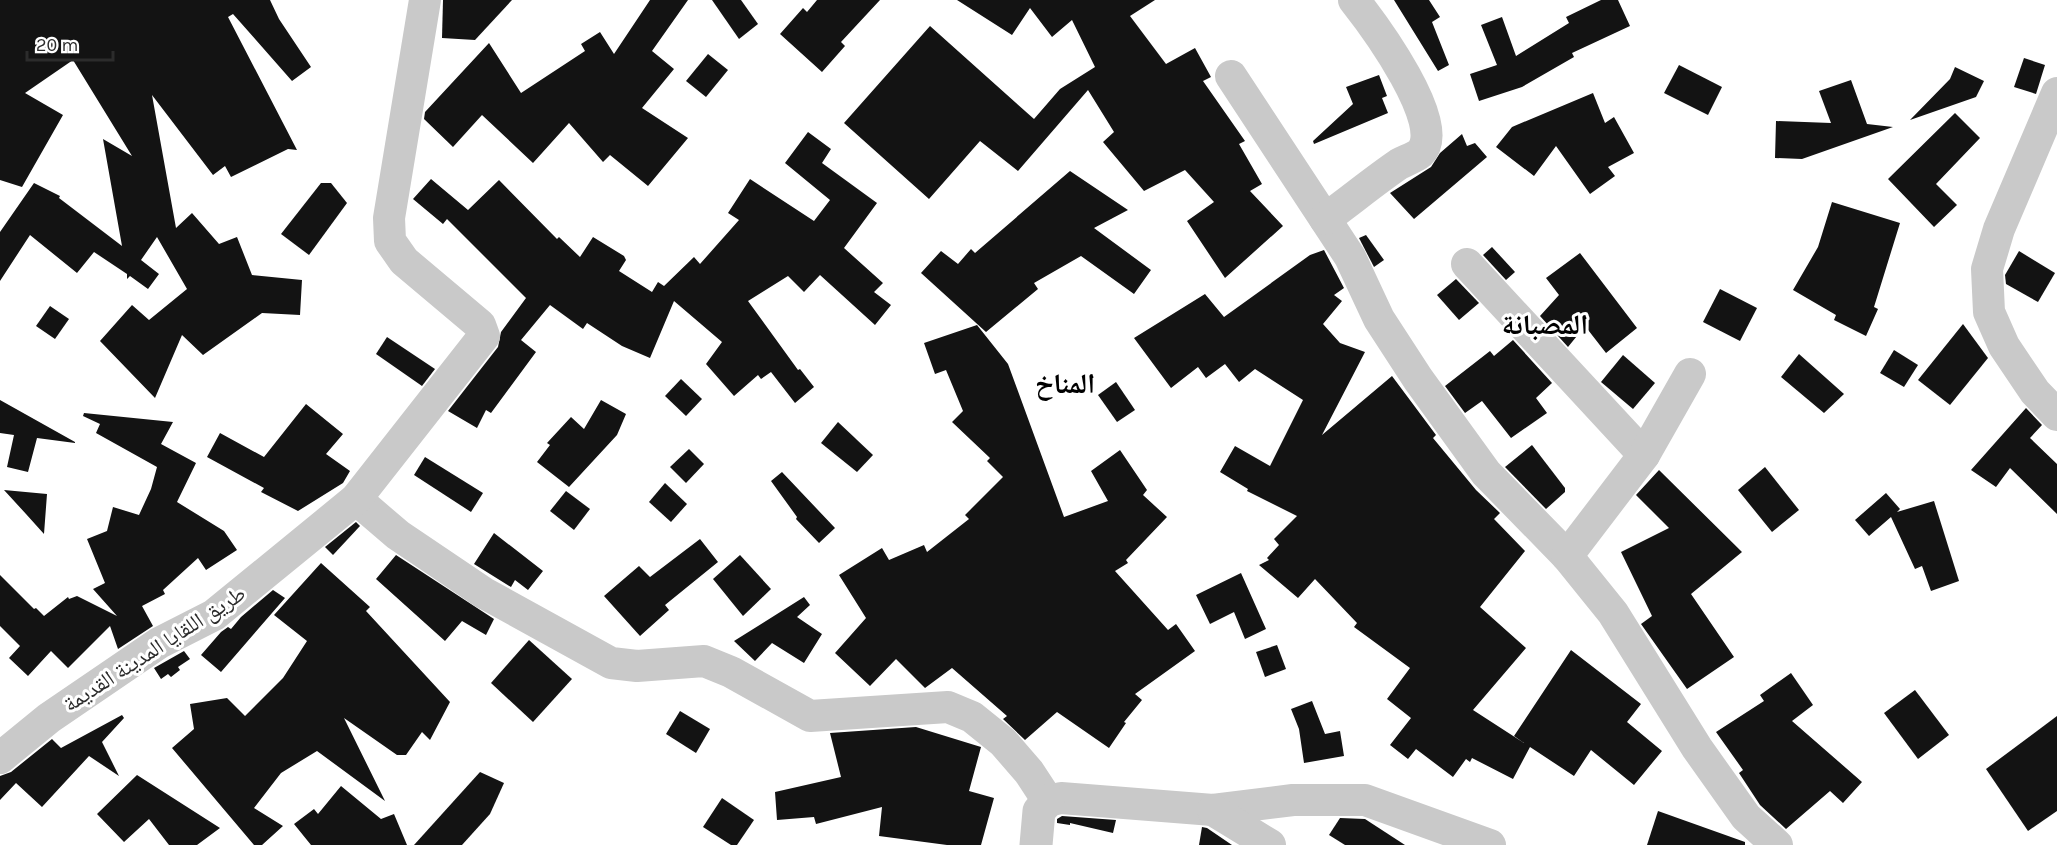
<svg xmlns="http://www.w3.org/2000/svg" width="2057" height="845" viewBox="0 0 2057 845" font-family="Karla,'Noto Naskh Arabic',sans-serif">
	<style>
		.building { fill: #131313 }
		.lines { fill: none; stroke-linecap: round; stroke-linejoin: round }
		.minor { stroke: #c9c9c9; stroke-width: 32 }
		.tertiary { stroke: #c9c9c9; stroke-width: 33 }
		.labels { text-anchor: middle; stroke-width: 6; stroke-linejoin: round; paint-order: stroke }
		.street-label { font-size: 22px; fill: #2c2c2c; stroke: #fff }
		.district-label { font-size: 28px; font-weight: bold; fill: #000; stroke: #fff }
	</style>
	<rect width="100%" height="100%" fill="#fff"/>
	<g class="building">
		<polygon points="0,0 270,0 279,19 311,67 292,81 233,14 228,17 297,150 288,149 231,177 225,166 213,175 152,95 176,228 192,213 219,244 237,237 252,275 302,280 300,315 262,313 203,355 182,335 155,398 100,341 132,305 149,320 187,289 157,237 141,260 159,274 148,289 130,276 127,279 127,274 94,252 77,273 30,235 0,281 0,232 34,183 60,196 59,198 122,246 103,139 132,156 73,60 25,93 63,115 22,187 0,180"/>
		<polygon points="443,0 512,0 475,40 442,38"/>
		<polygon points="650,0 688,0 652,51 674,69 642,108 688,138 648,186 610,155 603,162 569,123 533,163 482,115 453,147 424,119 425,112 489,43 521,93 585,51 581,44 600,32 614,54"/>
		<polygon points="712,0 741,0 758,24 739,39"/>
		<polygon points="817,0 880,0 841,42 845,46 822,72 780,34 803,8 807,12"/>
		<polygon points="957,0 1155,0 1130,16 1166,64 1195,48 1211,77 1203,81 1245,141 1239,144 1262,184 1250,191 1283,226 1225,278 1187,221 1214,202 1185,170 1144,191 1103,142 1114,132 1088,90 1018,171 980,141 929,199 844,123 930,26 1034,119 1060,89 1095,67 1072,20 1052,37 1030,8 1012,35"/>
		<polygon points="1394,0 1429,0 1440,17 1432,22 1449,65 1438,71"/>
		<polygon points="1601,0 1618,0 1630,26 1572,53 1574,57 1522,87 1479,101 1470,74 1497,65 1481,25 1502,17 1516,56 1569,23 1566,17"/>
		<polygon points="708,54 728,70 706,97 686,81"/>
		<polygon points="2024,58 2045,65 2036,94 2014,87"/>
		<polygon points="1679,65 1722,87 1708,115 1664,93"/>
		<polygon points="1955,67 1984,81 1976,97 1910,120 1950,79"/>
		<polygon points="1379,75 1387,96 1382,98 1388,113 1314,144 1313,141 1353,104 1346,87"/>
		<polygon points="1851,80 1867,124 1893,127 1802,159 1775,158 1776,121 1831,123 1819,91"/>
		<polygon points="1593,93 1605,123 1614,117 1634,153 1608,167 1615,176 1590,194 1556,146 1534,176 1496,147 1512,127"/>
		<polygon points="1955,113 1980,138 1936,184 1957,205 1934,227 1888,179"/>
		<polygon points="808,132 831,149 822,163 877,203 844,248 883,283 874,292 891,305 875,325 820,275 804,292 788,276 748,301 798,370 800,369 814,387 795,403 771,372 761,379 758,375 734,396 706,364 722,342 674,301 650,358 622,346 587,323 583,329 550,305 521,340 536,352 491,413 486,410 477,428 448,411 498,347 501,332 526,298 447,219 443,224 413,199 431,179 468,210 499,180 557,239 559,237 580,257 593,237 624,256 626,260 619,271 652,292 658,282 664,286 694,257 700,264 739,220 728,213 750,179 814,221 830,200 785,163"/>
		<polygon points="1462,134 1467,146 1475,143 1487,157 1414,219 1390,193 1431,167 1440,153"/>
		<polygon points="1070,171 1128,210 1094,228 1151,270 1134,294 1081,256 1034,283 1038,289 986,332 921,273 941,251 958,264 971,249 975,253"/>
		<polygon points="321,183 331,183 347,203 309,255 281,234"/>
		<polygon points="1832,202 1900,223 1874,307 1878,309 1866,336 1834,320 1836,315 1793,290 1818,247"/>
		<polygon points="1366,235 1384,260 1374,267 1359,238"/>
		<polygon points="1492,247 1515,272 1506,280 1483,255"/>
		<polygon points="1324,250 1344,288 1334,295 1342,301 1323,324 1340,343 1365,352 1322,435 1392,376 1436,435 1433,438 1476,490 1500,513 1494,519 1525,551 1480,607 1526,648 1473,710 1524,743 1514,736 1571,650 1641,704 1627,722 1662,751 1634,785 1591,750 1574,776 1530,747 1513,779 1472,758 1470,762 1466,759 1453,777 1416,749 1408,759 1390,745 1411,718 1387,699 1410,668 1354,627 1357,623 1315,579 1298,598 1259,565 1269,560 1267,558 1279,545 1274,539 1297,516 1247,491 1248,489 1220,472 1235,446 1270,466 1303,400 1255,369 1239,382 1225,364 1206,378 1198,367 1171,388 1134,338 1205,294 1224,317 1310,255"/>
		<polygon points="2019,251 2055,273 2038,302 2006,284 2005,275"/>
		<polygon points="1580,253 1637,328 1606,353 1585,326 1568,347 1540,316 1559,295 1546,278"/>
		<polygon points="1456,279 1479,303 1459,320 1437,295"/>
		<polygon points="1720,289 1757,308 1740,341 1703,322"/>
		<polygon points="50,306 69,319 55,339 36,326"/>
		<polygon points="1963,324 1988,358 1950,405 1918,380"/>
		<polygon points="977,325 1008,364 1064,517 1108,501 1091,471 1120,450 1147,490 1143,495 1167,517 1126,560 1128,563 1115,571 1168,630 1176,624 1195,651 1135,694 1142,700 1124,722 1126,723 1109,748 1057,712 1025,740 1003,719 1007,716 952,668 925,688 896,659 870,686 835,653 866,618 839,575 882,548 889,560 924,545 927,552 969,519 965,515 1003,477 987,461 990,458 952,422 963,411 946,370 935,374 924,343"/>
		<polygon points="387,337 435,369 422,386 376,354"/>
		<polygon points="1513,340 1552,383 1536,398 1547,413 1511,438 1482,401 1465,413 1445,386 1490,351 1494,356"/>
		<polygon points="1894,350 1918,365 1904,387 1880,373"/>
		<polygon points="1799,354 1844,394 1824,413 1781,377"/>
		<polygon points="1623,355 1655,383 1633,409 1601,382"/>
		<polygon points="681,379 702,399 686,416 665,396"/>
		<polygon points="1116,382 1135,410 1117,422 1098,395"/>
		<polygon points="0,400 75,442 75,443 37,438 28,472 7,467 14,435 0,433"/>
		<polygon points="601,400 626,414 617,435 569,487 537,462 550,445 547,443 571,417 584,429"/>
		<polygon points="306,404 343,434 326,454 350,471 343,483 298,511 261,492 264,488 207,457 220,433 264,457"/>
		<polygon points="2026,408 2042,425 2030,438 2057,464 2057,514 2010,468 1996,487 1971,470"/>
		<polygon points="84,413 173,422 161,444 196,463 177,502 224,531 237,550 206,570 198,558 163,590 165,594 142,606 153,626 118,649 110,626 68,668 51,651 28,676 9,658 20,646 0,626 0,575 34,609 36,608 44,616 68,597 69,599 77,596 117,616 93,589 105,583 87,539 107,531 113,507 139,515 151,489 157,467 96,433 100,424 83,416"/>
		<polygon points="838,422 873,455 857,472 821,443"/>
		<polygon points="1532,445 1565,488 1565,492 1546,509 1505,467"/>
		<polygon points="689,449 704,464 686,483 670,467"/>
		<polygon points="425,457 483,493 471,512 414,475"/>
		<polygon points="1765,467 1799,510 1772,532 1738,490"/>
		<polygon points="1659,470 1742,552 1691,594 1734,657 1687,689 1641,624 1652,616 1621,552 1669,528 1636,495"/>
		<polygon points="782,472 835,528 819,543 796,519 797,517 771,481"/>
		<polygon points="665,483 687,504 671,522 649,502"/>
		<polygon points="4,490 47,494 44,534 26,514"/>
		<polygon points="566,491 590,509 574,530 550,511"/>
		<polygon points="1886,493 1900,509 1897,512 1934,501 1959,581 1931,591 1922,566 1915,569 1891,517 1869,536 1855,520"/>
		<polygon points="356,522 360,526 333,555 325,547"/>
		<polygon points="494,533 543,571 528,590 515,580 511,587 474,564"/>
		<polygon points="700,539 718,562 665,605 669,610 640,636 604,596 639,566 650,577"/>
		<polygon points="396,555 494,619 486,635 462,621 445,641 376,579"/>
		<polygon points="740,555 771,589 743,616 713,579"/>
		<polygon points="321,563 370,607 366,611 450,702 430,740 422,732 406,755 397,755 344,718 385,801 317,751 281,773 254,808 283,826 262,845 254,845 172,748 194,729 190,704 227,698 245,716 283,678 307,641 274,615"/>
		<polygon points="1241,573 1266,629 1245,639 1234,612 1210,624 1196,595"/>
		<polygon points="273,590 285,598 221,672 201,655 221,632 228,627 231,629 241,617"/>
		<polygon points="804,597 810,605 797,617 822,634 804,663 772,643 755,661 734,641"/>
		<polygon points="529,640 572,679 533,722 491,683"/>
		<polygon points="1277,645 1286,669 1265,677 1256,652"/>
		<polygon points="184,651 190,659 178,667 180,670 171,677 168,674 161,679 154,668"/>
		<polygon points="1791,673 1813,705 1792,721 1862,782 1843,803 1830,791 1786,829 1760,805 1739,773 1743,770 1716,732 1764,701 1760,695"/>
		<polygon points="1915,690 1949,735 1918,759 1884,713"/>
		<polygon points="1312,701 1325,734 1340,731 1344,756 1304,763 1299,729 1291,709"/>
		<polygon points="680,711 710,729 696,753 666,734"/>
		<polygon points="122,715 124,718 102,742 119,776 89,756 42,807 16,783 0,800 0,776 11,772 52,739 61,748"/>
		<polygon points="2057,716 2057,811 2028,831 1986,769"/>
		<polygon points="916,727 981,747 969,791 994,798 981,845 947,845 879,836 882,807 816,824 814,817 777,820 775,792 841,777 830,733"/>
		<polygon points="480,772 504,783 490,814 462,845 414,845"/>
		<polygon points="137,775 220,828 197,845 169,845 149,819 124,842 97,814"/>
		<polygon points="341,786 381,819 394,814 407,845 311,845 294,824 314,809 318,814"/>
		<polygon points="722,798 754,820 737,845 731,845 703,827"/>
		<polygon points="1658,811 1745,842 1745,845 1647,845"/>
		<polygon points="1062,816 1116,820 1113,833 1070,823 1070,825 1057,823 1057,819"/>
		<polygon points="1340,818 1365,819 1405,845 1345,845 1329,835"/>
		<polygon points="1202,827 1207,828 1232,845 1199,845"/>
	</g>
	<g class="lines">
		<g class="minor">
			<polyline points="1231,76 1350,257 1379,319 1418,379 1486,473 1567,556 1613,613 1697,748 1746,817 1777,845"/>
			<polyline points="2057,93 1999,229 1987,269 1989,312 2004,346 2035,392 2057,415"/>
			<path d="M 1325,219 C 1350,201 1374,181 1399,164 C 1406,160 1414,158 1420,153 C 1449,126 1373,24 1354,0"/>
			<polyline points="1467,264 1644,455"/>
			<polyline points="356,499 398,535 484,593 611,663 637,666 704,661 731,672 810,716 948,707 972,717 1003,742 1029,772 1048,801 1061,798 1213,810 1293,800 1365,800 1490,845"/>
			<polyline points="1567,556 1644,455 1690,374"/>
			<polyline points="0,758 49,718 159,643 214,615 356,499 484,336 480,325 404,261 390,241 389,218 425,0"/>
			<polyline points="1213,810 1270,845"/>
		</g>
		<polyline class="tertiary" points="1036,845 1039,811 1048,801"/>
	</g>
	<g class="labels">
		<g class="street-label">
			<text transform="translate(154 648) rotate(-33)" y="8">طريق اللقايا المدينة القديمة</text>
		</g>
		<g class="district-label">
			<text x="1545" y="334">المصبانة</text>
			<text x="1065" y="393">المناخ</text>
		</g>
	</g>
	<path d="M27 51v9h86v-9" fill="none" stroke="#2c2c2c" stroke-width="3"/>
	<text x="36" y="51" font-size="18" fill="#2c2c2c" stroke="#ffffff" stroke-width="4.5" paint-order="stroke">20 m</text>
</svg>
